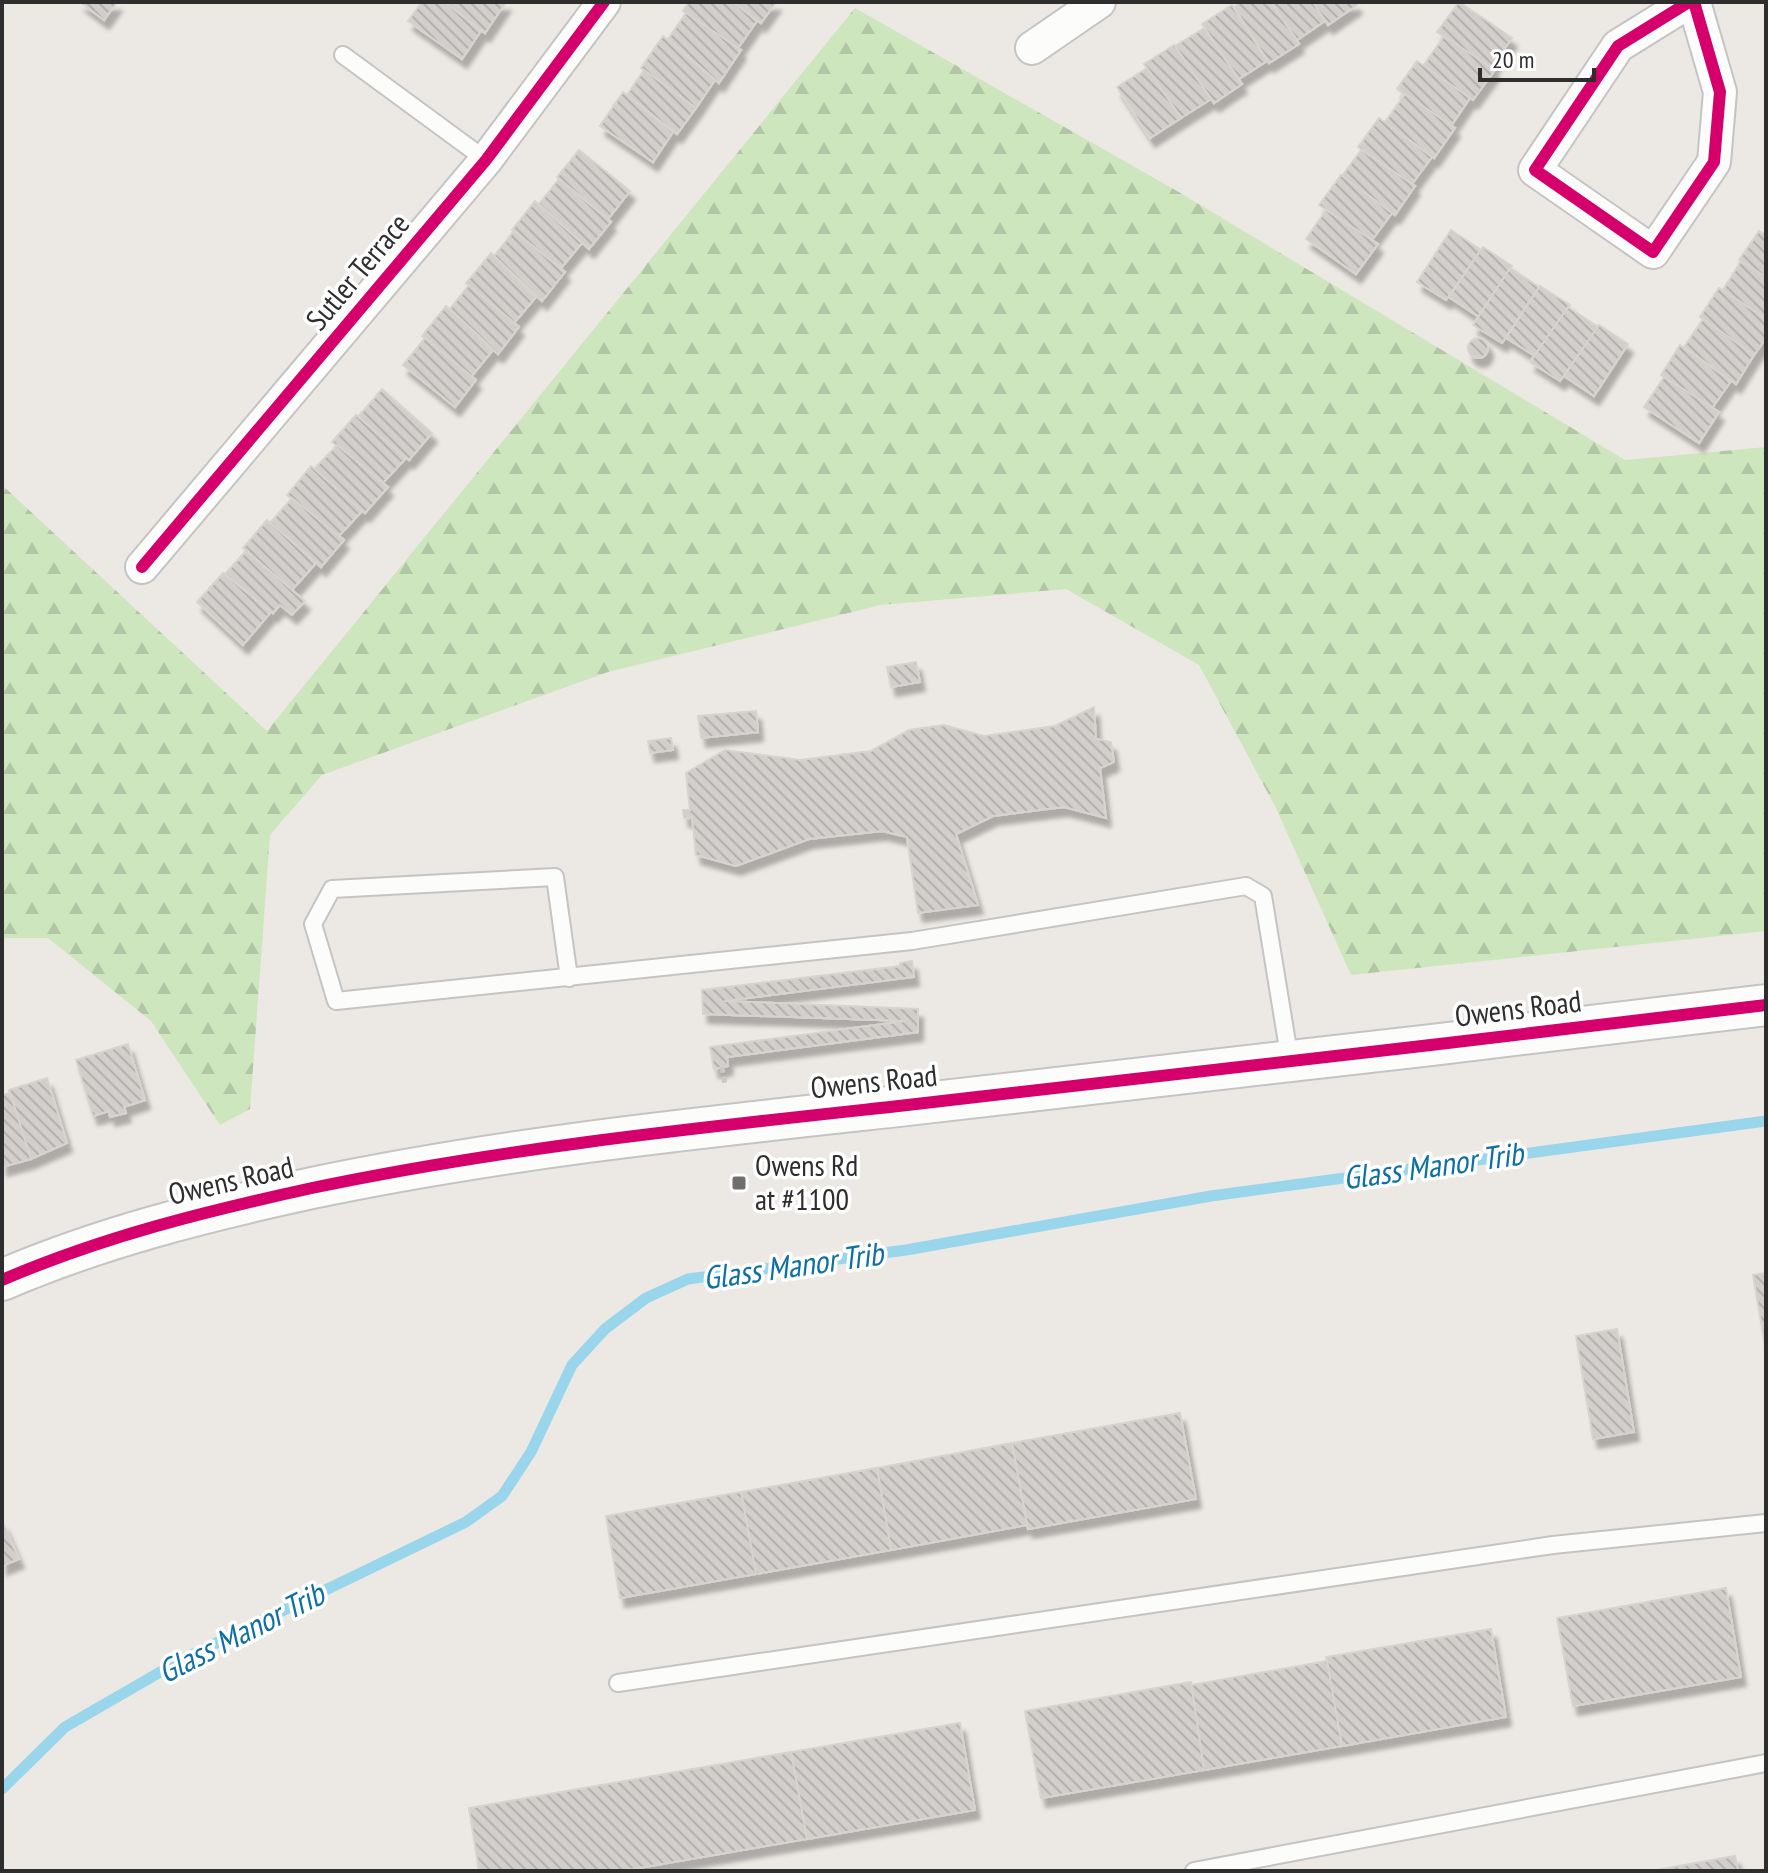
<svg xmlns="http://www.w3.org/2000/svg" width="1768" height="1873" viewBox="0 0 1768 1873" font-family="'PT Sans Narrow',sans-serif">
	<style>
		.forest { fill: url(#forest-firs) }
		.lines { fill: none; stroke-linecap: round; stroke-linejoin: round }
		.stream { stroke: #99d6ec; stroke-width: 11 }
		.building { fill: url(#building-back-hatch); stroke: #d7d4d0; stroke-width: 2; filter: url(#shadow) }
		.service-casing { stroke: #c5c4c5; stroke-width: 20 }
		.minor-casing { stroke: #c5c4c5; stroke-width: 36 }
		.tertiary-casing { stroke: #c5c4c5; stroke-width: 44 }
		.path { stroke: #c9c9c8; stroke-width: 5; stroke-dasharray: 6 4; stroke-linecap: butt }
		.service { stroke: #fcfcfb; stroke-width: 16 }
		.minor { stroke: #fcfcfb; stroke-width: 32 }
		.tertiary { stroke: #fcfcfb; stroke-width: 40 }
		.cycleway-casing { stroke: #fff; stroke-width: 17 }
		.cycleway { stroke: #d6006c; stroke-width: 12 }
		.poi-dot { fill: #706f6e; stroke: #fff; stroke-width: 3 }
		.labels { text-anchor: middle; stroke-width: 7; stroke-linejoin: round; paint-order: stroke }
		.street-label { font-size: 30px; fill: #2e2e2e; stroke: #fff }
		.poi-label { font-size: 30px; fill: #2e2e2e; stroke: #fff; text-anchor: start }
		.water-label { font-size: 32px; font-style: italic; fill: #0d6fa3; stroke: #fff }
	</style>
	<defs>
		<pattern id="forest-firs" width="22" height="20" patternUnits="userSpaceOnUse" patternTransform="scale(2)"><rect width="22" height="20" fill="#cee6be"/><path d="M5 1l3.5 6h-7zM16 11l3.5 6h-7z" fill="#b1c6a4"/></pattern>
		<pattern id="building-back-hatch" width="6" height="6" patternUnits="userSpaceOnUse" patternTransform="scale(2)"><rect width="6" height="6" fill="#d1cecb"/><path d="M-1 5l2 2M0 0l6 6M5-1l2 2" fill="none" stroke="#b4b1af"/></pattern>
		<filter id="shadow"><feDropShadow dx="5" dy="9" stdDeviation="2" flood-color="#0004"/></filter>
	</defs>
	<rect width="100%" height="100%" fill="#ece8e4"/>
	<polygon class="forest" points="855,8 1177,191 1625,460 1766,447 1766,931 1351,975 1275,806 1199,665 1066,589 881,605 608,672 322,775 270,835 250,1109 220,1125 151,1021 48,938 2,938 2,485 267,731"/>
	<g class="lines">
		<polyline class="stream" points="2,1789 65,1727 181,1660 466,1522 502,1496 531,1452 572,1365 605,1329 646,1298 688,1279 906,1250 1211,1196 1766,1121"/>
	</g>
	<g class="building">
		<polygon points="80,2 117,2 104,20"/>
		<polygon points="422,2 445,2 481,31 462,59 408,21"/>
		<polygon points="445,2 506,2 485,33"/>
		<polygon points="689,2 733,2 757,21 738,48 683,11"/>
		<polygon points="733,2 776,2 761,23"/>
		<polygon points="1241,2 1271,2 1299,44 1269,63 1234,7"/>
		<polygon points="1271,2 1313,2 1325,21 1297,40"/>
		<polygon points="1313,2 1355,2 1357,5 1328,25"/>
		<polygon points="1459,2 1512,38 1491,68 1437,32"/>
		<polygon points="1232,5 1267,61 1239,79 1202,24"/>
		<polygon points="686,13 741,50 719,83 668,39"/>
		<polygon points="1204,28 1242,84 1214,103 1175,46"/>
		<polygon points="663,36 715,80 696,108 641,68"/>
		<polygon points="1444,36 1495,70 1473,100 1423,66"/>
		<polygon points="1174,45 1211,99 1181,118 1144,64"/>
		<polygon points="1417,61 1470,98 1451,126 1397,89"/>
		<polygon points="1147,68 1181,118 1150,138 1117,87"/>
		<polygon points="644,70 696,108 677,134 627,95"/>
		<polygon points="623,92 673,132 653,162 600,126"/>
		<polygon points="1405,94 1455,128 1434,158 1385,122"/>
		<polygon points="1379,118 1432,157 1412,184 1358,147"/>
		<polygon points="579,150 630,191 608,219 557,177"/>
		<polygon points="1361,150 1415,186 1395,215 1342,176"/>
		<polygon points="1341,175 1392,213 1372,240 1319,205"/>
		<polygon points="559,179 611,222 589,249 539,204"/>
		<polygon points="535,201 582,243 561,268 512,230"/>
		<polygon points="1326,210 1378,244 1356,274 1306,239"/>
		<polygon points="1451,230 1481,250 1446,300 1417,282"/>
		<polygon points="514,231 565,272 542,301 494,256"/>
		<polygon points="1759,231 1766,235 1766,277 1739,260"/>
		<polygon points="1483,247 1512,266 1479,317 1449,297"/>
		<polygon points="491,253 536,297 514,323 466,283"/>
		<polygon points="1741,261 1766,277 1766,319 1723,290"/>
		<polygon points="1510,268 1539,287 1502,343 1473,325"/>
		<polygon points="469,285 519,327 498,354 450,309"/>
		<polygon points="1540,286 1570,305 1535,356 1506,338"/>
		<polygon points="1719,288 1766,319 1766,338 1754,355 1700,317"/>
		<polygon points="446,306 493,350 471,377 422,336"/>
		<polygon points="1568,307 1598,327 1560,381 1530,362"/>
		<polygon points="1703,319 1754,355 1736,384 1684,347"/>
		<polygon points="1599,325 1628,344 1594,396 1564,376"/>
		<circle cx="1478" cy="348" r="10"/>
		<polygon points="425,338 476,380 455,407 403,365"/>
		<polygon points="1680,345 1731,381 1712,408 1661,375"/>
		<polygon points="1664,377 1719,412 1699,443 1644,407"/>
		<polygon points="382,389 432,433 409,460 358,417"/>
		<polygon points="356,415 406,458 383,483 332,442"/>
		<polygon points="337,445 388,487 365,513 314,469"/>
		<polygon points="311,466 362,511 339,536 287,495"/>
		<polygon points="292,498 344,540 321,567 270,523"/>
		<polygon points="267,520 316,563 292,590 243,548"/>
		<polygon points="246,551 305,601 292,615 280,605 273,613 225,574"/>
		<polygon points="223,573 271,612 243,645 197,602"/>
		<polygon points="916,662 920,682 891,687 887,667"/>
		<polygon points="1094,707 1096,739 1111,742 1114,762 1100,768 1106,818 1064,807 993,816 956,834 978,905 918,913 907,837 882,831 809,839 736,866 696,855 692,817 684,818 683,810 690,810 686,773 725,750 800,760 871,751 909,730 944,725 984,736 1055,726"/>
		<polygon points="756,711 758,732 701,738 698,716"/>
		<polygon points="671,738 673,750 650,753 648,741"/>
		<polygon points="912,961 914,977 724,1001 918,1009 918,1032 727,1057 728,1066 714,1069 710,1047 906,1021 703,1014 702,990 900,966 900,963"/>
		<polygon points="128,1044 145,1100 124,1107 126,1113 110,1117 109,1111 93,1116 76,1060"/>
		<polygon points="47,1078 67,1143 31,1159 9,1090"/>
		<polygon points="10,1093 31,1159 2,1167 2,1095"/>
		<polygon points="1766,1273 1766,1351 1753,1275"/>
		<polygon points="1617,1329 1634,1432 1593,1439 1576,1336"/>
		<polygon points="1180,1413 1196,1499 1028,1529 1012,1443"/>
		<polygon points="1012,1443 1027,1525 891,1550 877,1468"/>
		<polygon points="877,1468 891,1550 756,1574 741,1492"/>
		<polygon points="741,1492 756,1574 620,1598 606,1516"/>
		<polygon points="2,1521 19,1559 2,1566"/>
		<polygon points="1726,1588 1741,1677 1573,1706 1557,1618"/>
		<polygon points="1491,1629 1506,1717 1342,1746 1326,1657"/>
		<polygon points="1327,1661 1342,1746 1204,1770 1191,1685"/>
		<polygon points="1191,1682 1204,1770 1041,1798 1025,1711"/>
		<polygon points="960,1723 975,1810 807,1839 791,1752"/>
		<polygon points="791,1752 807,1839 622,1871 479,1871 469,1808"/>
		<polygon points="1735,1856 1738,1871 1651,1871"/>
	</g>
	<g class="lines">
		<defs>
			<g id="service">
				<polyline points="343,55 486,160"/>
				<polyline points="569,978 555,877 332,889 313,924 336,1001 912,941 1246,886 1263,896 1290,1061"/>
				<polyline points="618,1683 1553,1545 1766,1523"/>
				<polyline points="1194,1871 1766,1763"/>
			</g>
			<g id="minor">
				<polyline points="1689,2 1618,46 1535,170 1653,252 1714,162 1720,92 1694,2"/>
				<polyline points="1032,48 1099,2"/>
				<polyline points="142,567 486,160 604,2"/>
			</g>
			<path id="tertiary" d="M 2,1280 C 102,1237 206,1211 312,1188 C 503,1148 696,1128 890,1107 C 1183,1075 1474,1040 1766,1005"/>
		</defs>
		<use href="#service" class="service-casing"/>
		<use href="#minor" class="minor-casing"/>
		<use href="#tertiary" class="tertiary-casing"/>
		<polyline class="path" points="722,1067 725,1085"/>
		<use href="#service" class="service"/>
		<use href="#minor" class="minor"/>
		<use href="#tertiary" class="tertiary"/>
		<defs>
			<g id="cycleway">
				<polyline points="1689,2 1618,46 1535,170 1653,252 1714,162 1720,92 1694,2"/>
				<polyline points="142,567 486,160 604,2"/>
				<path d="M 2,1280 C 102,1237 206,1211 312,1188 C 503,1148 696,1128 890,1107 C 1183,1075 1474,1040 1766,1005"/>
			</g>
		</defs>
		<use href="#cycleway" class="cycleway-casing"/>
		<use href="#cycleway" class="cycleway"/>
	</g>
	<rect class="poi-dot" x="731" y="1175" width="16" height="16" rx="4"/>
	<g class="labels">
		<g class="street-label">
			<text transform="translate(358 272) rotate(-50)" y="10">Sutler Terrace</text>
			<text transform="translate(1518 1009) rotate(-7)" y="10">Owens Road</text>
			<text transform="translate(874 1082) rotate(-6)" y="10">Owens Road</text>
			<text transform="translate(231 1181) rotate(-13)" y="10">Owens Road</text>
		</g>
		<g class="poi-label">
			<text x="755" y="1176">Owens Rd<tspan x="755" dy="34">at #1100</tspan></text>
		</g>
		<g class="water-label">
			<text transform="translate(1433 1166) rotate(-8)" y="11">Glass Manor Trib</text>
			<text transform="translate(793 1266) rotate(-8)" y="11">Glass Manor Trib</text>
			<text transform="translate(241 1633) rotate(-27)" y="11">Glass Manor Trib</text>
		</g>
	</g>
	<rect width="1768" height="1873" fill="none" stroke="#2e2e2e" stroke-width="8"/>
	<path d="M1480 68v12h114v-12" fill="none" stroke="#2e2e2e" stroke-width="4"/>
	<text x="1492" y="68" font-size="24" fill="#2e2e2e" stroke="#ffffff" stroke-width="6" paint-order="stroke">20 m</text>
</svg>
